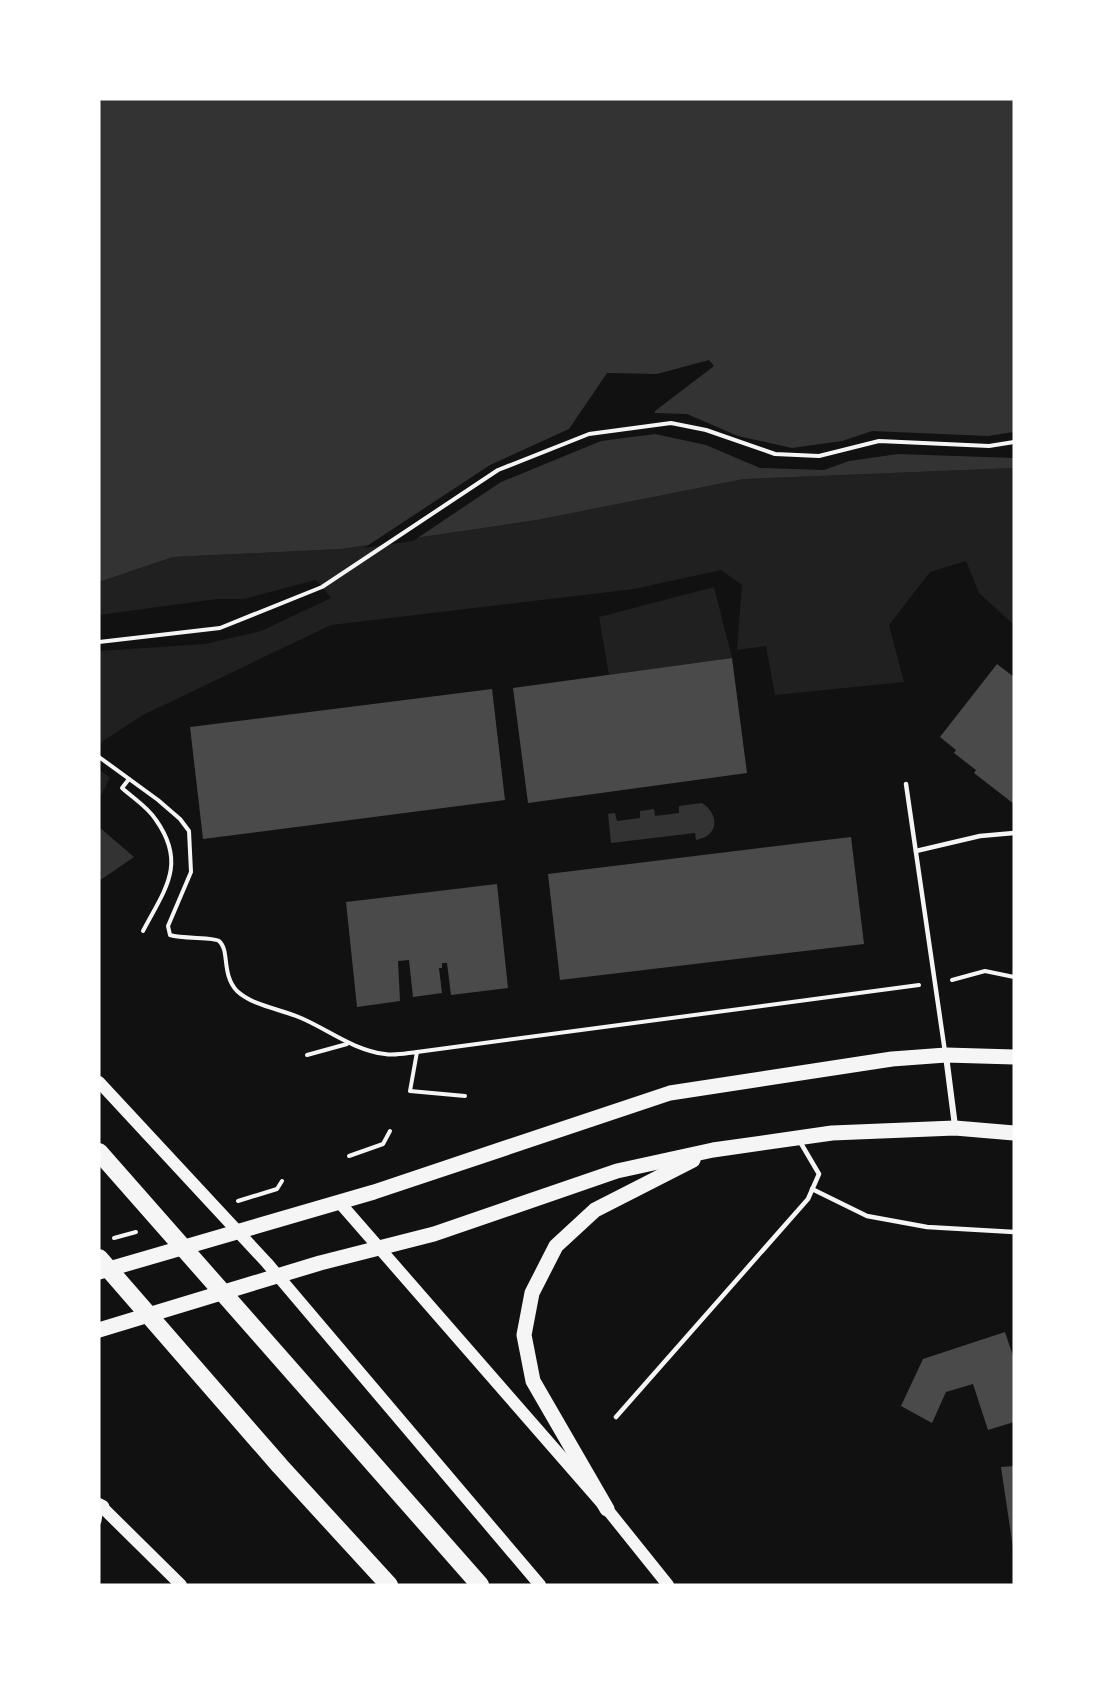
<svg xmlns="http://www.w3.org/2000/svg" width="1113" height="1684" viewBox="0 0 1113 1684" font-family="'Asap Condensed',sans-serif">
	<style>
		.green { fill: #202020 }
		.water { fill: #333 }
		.pier { fill: #111 }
		.building { fill: #4a4a4a }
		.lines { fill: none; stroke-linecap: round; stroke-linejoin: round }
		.path { stroke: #f5f5f5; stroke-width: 4 }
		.service { stroke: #f5f5f5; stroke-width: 4.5 }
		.minor { stroke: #f5f5f5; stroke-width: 6 }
		.secondary { stroke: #f5f5f5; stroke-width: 12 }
		.primary { stroke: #f5f5f5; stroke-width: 15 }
		.motorway { stroke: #f5f5f5; stroke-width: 18 }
	</style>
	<rect width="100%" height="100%" fill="#111"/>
	<g class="green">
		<polygon points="1014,468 1014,625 979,593 966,561 930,572 889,625 904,682 775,695 766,646 737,650 742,585 721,570 634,589 331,625 143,715 103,741 99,747 99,651 205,644 261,631 331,598 316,580 244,599 217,599 99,615 99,582 173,557 341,549 537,520 744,479"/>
		<polygon points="714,587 732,658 609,675 599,617"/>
		<polygon points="99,769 110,778 99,799"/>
	</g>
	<g class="water">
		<polygon points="99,99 1014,99 1014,468 744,479 537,520 341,549 173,557 99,582"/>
		<path d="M 702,803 C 720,815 719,836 696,840 L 695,833 L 611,843 L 608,814 L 615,813 L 617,821 L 640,818 L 640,811 L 654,809 L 655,816 L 679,813 L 679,806 Z"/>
		<polygon points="99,827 134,857 99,881"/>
	</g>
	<polygon class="pier" points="709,360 714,366 655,411 655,413 687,414 738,436 792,448 842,441 872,431 988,436 1014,432 1014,458 898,454 849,461 824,470 760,468 706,445 655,434 601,441 501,482 413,541 364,548 490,465 569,429 607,373 657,374"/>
	<g class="building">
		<polygon points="732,658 747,773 528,803 513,688"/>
		<polygon points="997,664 1014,677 1014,804 974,773 976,770 954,753 956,750 940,737"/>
		<polygon points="492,689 505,800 203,839 190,727"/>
		<polygon points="851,837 864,944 560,980 548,874"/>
		<polygon points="497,884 508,988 451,995 447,963 442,963 442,968 439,968 442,993 413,997 409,960 398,961 400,1001 357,1007 346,902"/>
		<polygon points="1005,1332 1014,1359 1014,1422 988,1430 973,1384 946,1392 932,1423 901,1406 923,1359"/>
		<polygon points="1014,1466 1014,1547 1013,1548 1001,1467"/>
	</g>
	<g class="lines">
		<g class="path">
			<polyline points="99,642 220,628 322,587 498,470 589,434 671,423 706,430 775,454 819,456 879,441 989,446 1014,442"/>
			<path d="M 99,757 L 158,800 L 180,819 L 189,831 L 191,872 L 168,926 L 170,935 C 182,939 215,937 219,941 C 230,950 221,974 237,991 C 253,1006 281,1009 301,1018 C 329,1030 353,1050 385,1054 C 395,1056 407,1053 417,1052 L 410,1091 L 465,1096"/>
			<path d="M 129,779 L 122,788 C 133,798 148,807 156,820 C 187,864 165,889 143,931"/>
			<polyline points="952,980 985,971 1014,977"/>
			<polyline points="417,1052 919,985"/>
			<polyline points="307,1055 347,1044"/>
			<polyline points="349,1156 383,1144 390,1131"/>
			<polyline points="238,1201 277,1189 282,1181"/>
			<polyline points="114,1238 136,1232"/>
		</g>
		<g class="service">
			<polyline points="906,784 945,1052"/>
			<polyline points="916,851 980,836 1014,833"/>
			<polyline points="812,1189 867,1216 927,1227 1014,1232"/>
			<polyline points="616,1417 808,1199 819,1174 799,1140"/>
			<polyline points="99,1522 101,1510"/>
		</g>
		<polyline class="minor" points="946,1056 955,1126"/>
		<g class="secondary">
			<polyline points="99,1082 267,1263 540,1585"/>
			<polyline points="340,1203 607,1509 668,1585"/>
			<polyline points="99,1504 181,1585"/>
		</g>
		<g class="primary">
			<polyline points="99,1272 374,1192 670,1093 892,1059 946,1055 1014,1057"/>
			<polyline points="99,1330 320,1263 434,1234 617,1171 713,1150 832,1133 955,1128 1014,1133"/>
			<polyline points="99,1506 102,1507"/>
			<polyline points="607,1509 533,1381 524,1335 532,1293 556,1246 595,1210 693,1160"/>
		</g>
		<g class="motorway">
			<polyline points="99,1152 480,1585"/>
			<polyline points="99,1258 280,1466 389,1585"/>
		</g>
	</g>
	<rect width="1113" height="1684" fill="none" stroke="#ffffff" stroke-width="201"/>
</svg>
